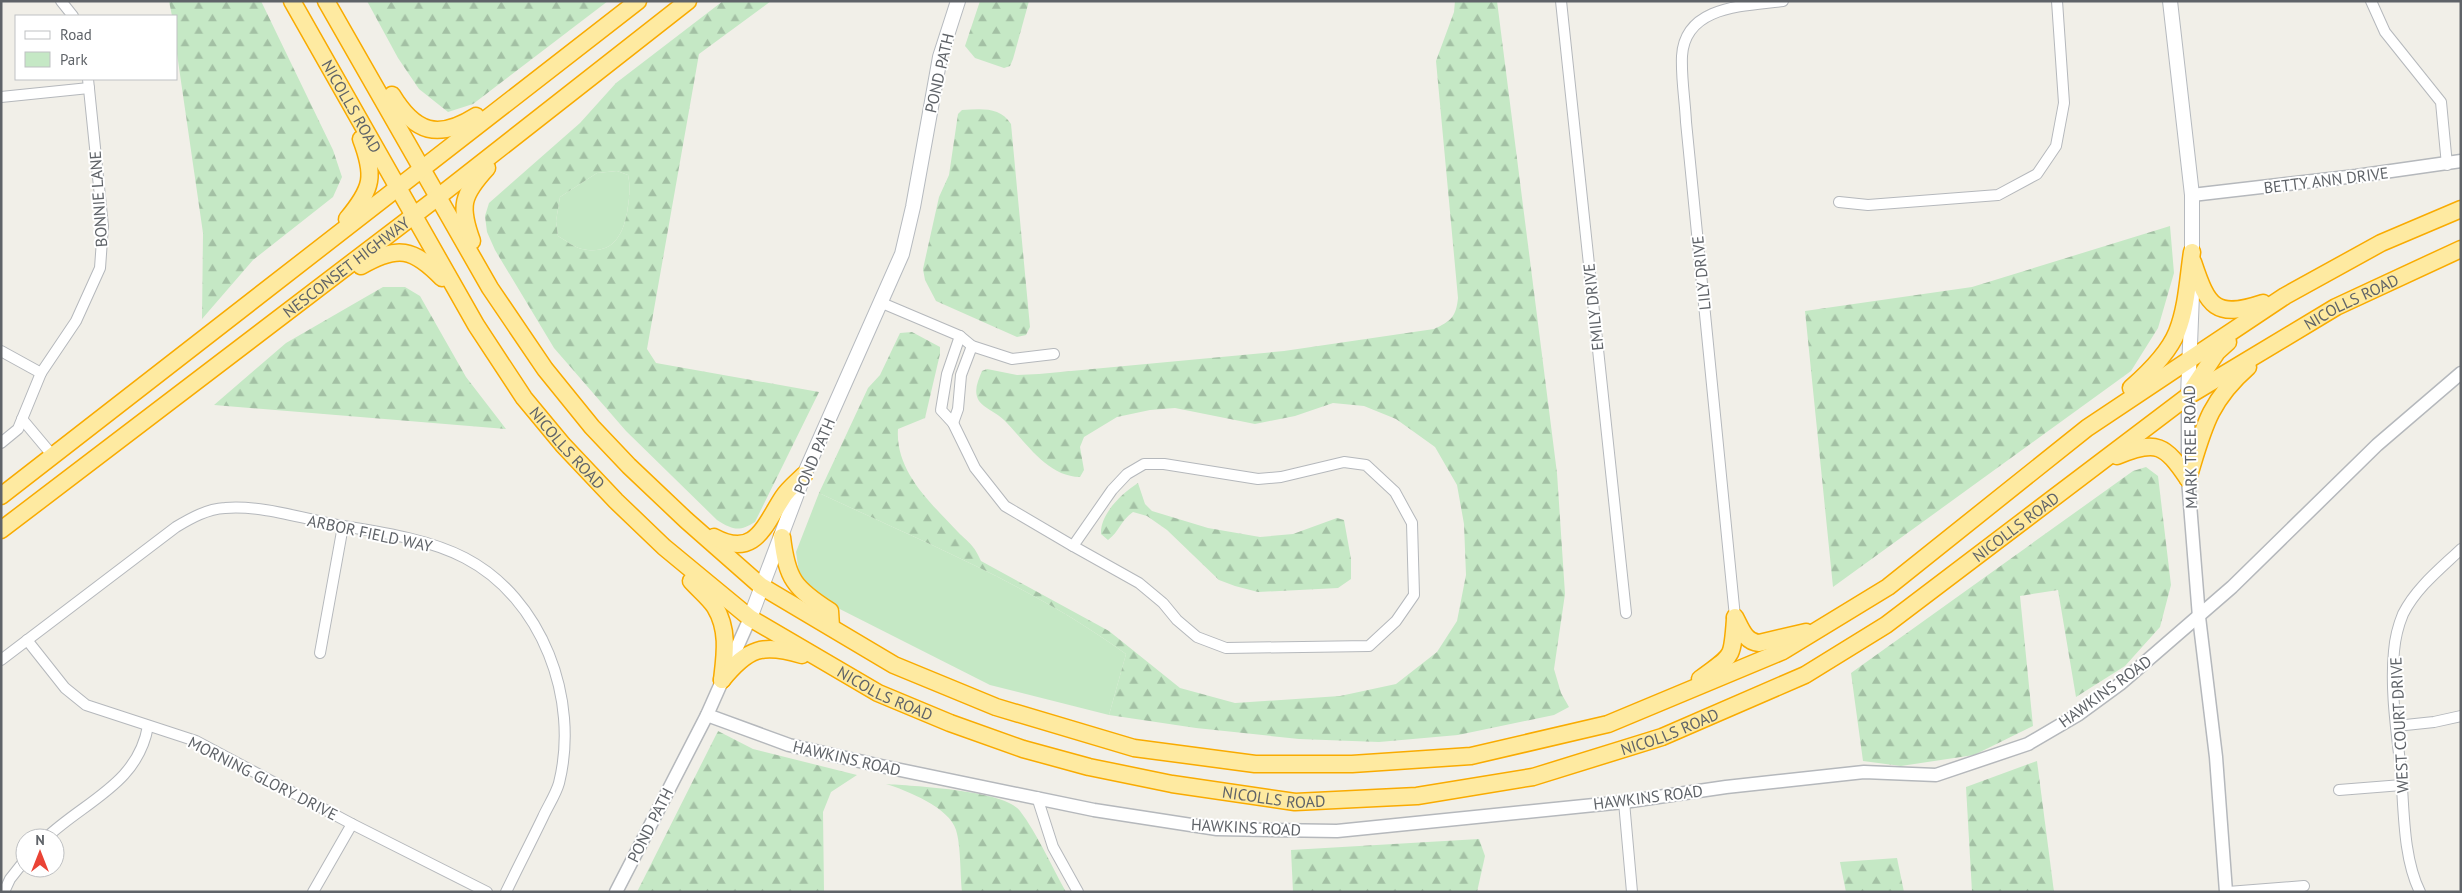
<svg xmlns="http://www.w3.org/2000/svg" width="2462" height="893" viewBox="0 0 2462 893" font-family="'PT Sans',sans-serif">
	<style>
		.green { fill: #c5e8c5 }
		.forest { fill: url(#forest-firs); fill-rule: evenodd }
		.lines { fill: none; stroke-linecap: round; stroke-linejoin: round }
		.minor-casing { stroke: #b5b8bc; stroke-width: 12 }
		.tertiary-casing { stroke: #b5b8bc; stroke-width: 15 }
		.secondary-casing { stroke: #b6babf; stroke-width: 16 }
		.trunk-casing { stroke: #f9ab00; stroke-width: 19 }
		.minor { stroke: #fff; stroke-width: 10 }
		.tertiary { stroke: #fff; stroke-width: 12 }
		.secondary { stroke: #fff; stroke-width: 14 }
		.trunk { stroke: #feeaa1; stroke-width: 16 }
		.labels { text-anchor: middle; stroke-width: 4; stroke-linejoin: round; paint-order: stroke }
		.street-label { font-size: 16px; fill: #5f6368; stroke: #fff }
	</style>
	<defs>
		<pattern id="forest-firs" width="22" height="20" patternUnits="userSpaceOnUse" patternTransform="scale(1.25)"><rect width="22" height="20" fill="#c5e8c5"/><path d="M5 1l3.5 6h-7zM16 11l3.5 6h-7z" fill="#a3c0a4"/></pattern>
	</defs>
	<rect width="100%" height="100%" fill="#f1efe8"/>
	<g class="green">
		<path d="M 617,171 L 628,175 C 631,189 629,199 627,213 C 622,238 611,255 582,249 C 575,248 565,240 558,236 L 556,221 L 560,197 L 597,173 Z"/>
		<path d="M 819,493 C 923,542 1033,586 1126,654 L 1109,715 L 990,685 L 818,598 L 800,579 L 796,552 Z"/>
	</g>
	<g class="forest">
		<polygon points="169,1 261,1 333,150 342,177 333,197 253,260 202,319 203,233 176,47 176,16 172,16"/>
		<polygon points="367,1 608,1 473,104 448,112 419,89 398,58"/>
		<path d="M 723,1 L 771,1 L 699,54 L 647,349 L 656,363 L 819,392 L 755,522 C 739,532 733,530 717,520 L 626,431 L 554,348 L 495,250 L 487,232 L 485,216 L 489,203 L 580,123 L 616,83 ZM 617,171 L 628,175 C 631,189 629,199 627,213 C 622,238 611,255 582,249 C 575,248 565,240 558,236 L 556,221 L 560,197 L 597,173 Z"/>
		<polygon points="980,1 1029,1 1013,59 1010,66 1004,68 975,58 965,46"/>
		<path d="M 1455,1 L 1497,1 L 1557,473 L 1565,594 L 1554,669 L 1561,693 L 1569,707 L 1554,715 L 1458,735 L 1379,742 L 1299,739 L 1196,728 L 1109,715 L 1126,654 C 1033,586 923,542 819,493 L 868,388 L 880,375 L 900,333 L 912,332 L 940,347 L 940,354 L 925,418 L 898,429 C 895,472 932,504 958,532 C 970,544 974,545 981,561 L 1109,631 L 1180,688 L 1235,703 L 1340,696 L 1396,684 L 1437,652 L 1457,621 L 1466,575 L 1464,524 L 1457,485 L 1435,447 L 1396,419 L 1364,406 L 1333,403 L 1295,416 L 1255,424 L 1175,408 L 1150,410 L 1117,417 L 1084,437 L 1080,447 L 1084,470 L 1080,477 C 1047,477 1025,441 1004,420 C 997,413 984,408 979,401 C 973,391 978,381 982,371 L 987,369 L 1017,375 L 1039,374 L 1284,351 L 1434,329 C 1451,321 1456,317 1458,298 L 1436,61 L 1454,12 Z"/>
		<path d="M 962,110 C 980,109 1000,106 1011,124 L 1030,327 L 1026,335 L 1017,337 L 936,301 L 925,280 L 923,269 L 939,197 L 949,175 L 958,114 Z"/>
		<polygon points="2170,226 2174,273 2158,328 2131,371 1833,587 1805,311 1972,287"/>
		<polygon points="383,287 405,287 420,296 466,377 506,429 214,405 286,343"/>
		<polygon points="2146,467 2158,476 2171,585 2160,627 2125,666 2076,697 2058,590 2020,596 2033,726 1974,755 1901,766 1863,761 1851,673 2133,471"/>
		<path d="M 1138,483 L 1145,504 L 1152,511 L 1208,528 L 1260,537 L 1293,534 L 1337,518 L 1344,520 L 1351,559 L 1351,579 L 1338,588 L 1258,592 L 1235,586 L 1219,580 L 1167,530 L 1147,516 L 1133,512 C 1121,520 1119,532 1108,540 L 1101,534 C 1100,514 1122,493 1138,483 Z"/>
		<polygon points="718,731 753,749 857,775 831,792 823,812 824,892 637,892"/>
		<polygon points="2037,761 2054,892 1972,892 1966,787"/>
		<path d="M 886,784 C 913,786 1005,790 1020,811 C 1037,833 1052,867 1066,892 L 962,892 C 960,874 961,846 956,830 C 950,808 906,790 886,784 Z"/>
		<polygon points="1479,839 1485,856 1477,892 1293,892 1291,850"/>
		<polygon points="1897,858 1904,892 1846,892 1840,862"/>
	</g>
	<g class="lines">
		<defs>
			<g id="minor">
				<polyline points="61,1 73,16"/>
				<polyline points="1561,1 1626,613"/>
				<polyline points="2371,1 2385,32 2441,102 2447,165"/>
				<polyline points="1,97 89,88"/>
				<polyline points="1839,202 1868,205 1998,195 2037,174 2056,146 2064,103 2057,1"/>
				<polyline points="882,303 960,336 972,346 1012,359 1054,354"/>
				<polyline points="960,336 947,374 941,410 953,423 958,409 961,375 972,346"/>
				<polyline points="1,351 41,373"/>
				<polyline points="22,419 53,456"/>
				<polyline points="953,423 975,468 1005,506 1073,546"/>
				<polyline points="1,443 18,429 41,373 76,321 100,268 103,226 88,79"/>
				<polygon points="1344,462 1366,465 1395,492 1412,523 1414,595 1396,621 1369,646 1226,648 1197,637 1177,620 1163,603 1139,583 1073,546 1112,490 1127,474 1144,464 1164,464 1258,479 1281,477"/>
				<path d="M 1735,617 L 1686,122 C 1685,100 1681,78 1682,56 C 1685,5 1745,6 1783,1"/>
				<polyline points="27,640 65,688 86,705 196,741 352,824 487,892"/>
				<polyline points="320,653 343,526"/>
				<path d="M 1,660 L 176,527 C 191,518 207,509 225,508 C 261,505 301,518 337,525 C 379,532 426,538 465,558 C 542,598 580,699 559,783 C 556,794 548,806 543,817 C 531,842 518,867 506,892"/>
				<polyline points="2396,726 2434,722 2461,716"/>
				<polyline points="2339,790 2402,785"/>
				<polyline points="1037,797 1053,847 1078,892"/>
				<polyline points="1624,802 1632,892"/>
				<path d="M 46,838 C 85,801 138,784 148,726"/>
				<polyline points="4,892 10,879 25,860"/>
				<polyline points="313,892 352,824"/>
				<polyline points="2228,892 2304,886"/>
				<path d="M 2420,892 C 2403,858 2404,809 2401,772 C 2397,733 2390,691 2394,651 C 2395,639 2398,626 2403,614 C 2416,588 2440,569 2461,549"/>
			</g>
			<g id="tertiary">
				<polyline points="2192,195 2356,176 2461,161"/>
				<polyline points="2188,396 2188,479 2199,617 2216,757 2226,892"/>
				<polyline points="707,715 789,745 881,766 1094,810 1217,829 1337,831 1624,802 1726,787 1864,772 1936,775 2028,744 2079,714 2120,684 2232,587 2377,445 2461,373"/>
				<polyline points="616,892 707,715 750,618"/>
			</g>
			<g id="secondary">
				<polyline points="2170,1 2192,195 2192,263"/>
				<polyline points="2188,396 2192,294"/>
				<polyline points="750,618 804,475 902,254 913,207 940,57 958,1"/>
			</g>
			<g id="trunk">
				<path id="s1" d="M 292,1 L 476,325 L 524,398 L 563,445 L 616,501 L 664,547 L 750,618 L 878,693 L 950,723 L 1023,749 L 1089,767 L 1172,784 L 1295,802 L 1417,796 L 1533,777 L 1662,737 L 1805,675 L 1886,625 L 2188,396 L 2336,307 L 2461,249"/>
				<polyline points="326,1 490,288 545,369 592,427 629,466 686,520 761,586 894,665 996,707 1134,748 1255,764 1352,764 1471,756 1608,724 1783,651 1888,587 2087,428 2285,296 2381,243 2461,209"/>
				<path d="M 392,95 C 415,133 438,140 476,116"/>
				<path d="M 347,219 C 373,188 375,176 361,139"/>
				<path d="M 472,241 C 459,206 462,195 487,168"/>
				<path d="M 2193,262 C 2208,307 2215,319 2263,303"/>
				<path d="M 361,266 C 398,245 413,248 442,278"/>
				<path d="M 2131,388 C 2147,374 2169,352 2177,332 C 2187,307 2188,278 2192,252"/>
				<polyline points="2189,394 2217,352 2228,342"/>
				<path d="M 2117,456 C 2157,439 2165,445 2188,479"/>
				<path d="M 2188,479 C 2203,430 2208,402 2248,367"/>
				<polyline points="1,496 638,1"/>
				<path id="s2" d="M 1,530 L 438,197 L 688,1"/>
				<path d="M 714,537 C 755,559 764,526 783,497 C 788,489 797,482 804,475"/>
				<path d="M 782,537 C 787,579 794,588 830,611 L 831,627"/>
				<path d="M 691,581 C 699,590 709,598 715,607 C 729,630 725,655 722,680"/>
				<path d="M 1735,617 C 1741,628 1745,642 1759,643 L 1806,632"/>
				<path d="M 1700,679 C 1733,654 1732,661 1735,619"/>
				<path d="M 722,680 C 748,648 762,643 802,655"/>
			</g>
		</defs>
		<use href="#minor" class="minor-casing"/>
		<use href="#tertiary" class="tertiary-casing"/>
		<use href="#secondary" class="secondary-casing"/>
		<use href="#trunk" class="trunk-casing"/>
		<use href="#minor" class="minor"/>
		<use href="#tertiary" class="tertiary"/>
		<use href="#secondary" class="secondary"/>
		<use href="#trunk" class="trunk"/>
	</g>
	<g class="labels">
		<g class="street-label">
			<text transform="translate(939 73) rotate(-77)" y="6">POND PATH</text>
			<text dy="6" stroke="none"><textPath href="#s1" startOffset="121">NICOLLS ROAD</textPath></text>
			<text transform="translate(2326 180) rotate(-7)" y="6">BETTY ANN DRIVE</text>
			<text transform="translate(98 199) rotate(-94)" y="6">BONNIE LANE</text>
			<text dy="6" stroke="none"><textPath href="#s2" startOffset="434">NESCONSET HIGHWAY</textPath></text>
			<text transform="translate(1701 273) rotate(-96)" y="6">LILY DRIVE</text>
			<text dy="6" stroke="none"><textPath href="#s1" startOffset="2551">NICOLLS ROAD</textPath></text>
			<text transform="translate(1593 307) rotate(-96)" y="6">EMILY DRIVE</text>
			<text transform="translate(2190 447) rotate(-91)" y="6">MARK TREE ROAD</text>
			<text dy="6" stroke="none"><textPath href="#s1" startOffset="526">NICOLLS ROAD</textPath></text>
			<text transform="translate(814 456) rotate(-67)" y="6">POND PATH</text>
			<text dy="6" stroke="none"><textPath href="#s1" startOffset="2146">NICOLLS ROAD</textPath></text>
			<text transform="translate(370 533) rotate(12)" y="6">ARBOR FIELD WAY</text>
			<text transform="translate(2105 691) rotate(-36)" y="6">HAWKINS ROAD</text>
			<text dy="6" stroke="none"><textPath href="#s1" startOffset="931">NICOLLS ROAD</textPath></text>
			<text transform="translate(2399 725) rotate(-93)" y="6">WEST COURT DRIVE</text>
			<text dy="6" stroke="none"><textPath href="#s1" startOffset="1741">NICOLLS ROAD</textPath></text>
			<text transform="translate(847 758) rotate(13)" y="6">HAWKINS ROAD</text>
			<text transform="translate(263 778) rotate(27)" y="6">MORNING GLORY DRIVE</text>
			<text dy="6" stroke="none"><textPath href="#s1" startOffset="1336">NICOLLS ROAD</textPath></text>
			<text transform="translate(1648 797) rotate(-7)" y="6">HAWKINS ROAD</text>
			<text transform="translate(650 825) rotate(-63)" y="6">POND PATH</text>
			<text transform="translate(1246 827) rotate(3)" y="6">HAWKINS ROAD</text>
		</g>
	</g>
	<rect width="2462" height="893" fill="none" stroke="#5f6368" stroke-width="5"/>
	<rect x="15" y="15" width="162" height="65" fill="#ffffff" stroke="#bfc1c3"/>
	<rect x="25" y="31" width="25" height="8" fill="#ffffff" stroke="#bfc1c3"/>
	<text x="60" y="40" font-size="15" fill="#5f6368">Road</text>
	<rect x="25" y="52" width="25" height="15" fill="#c5e8c5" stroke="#bfc1c3"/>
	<text x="60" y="65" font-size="15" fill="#5f6368">Park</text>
	<g transform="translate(40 853)"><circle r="24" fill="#ffffff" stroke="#bfc1c3"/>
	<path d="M0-4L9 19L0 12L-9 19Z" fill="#ea4335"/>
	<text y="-8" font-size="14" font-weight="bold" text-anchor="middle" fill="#5f6368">N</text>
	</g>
</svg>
